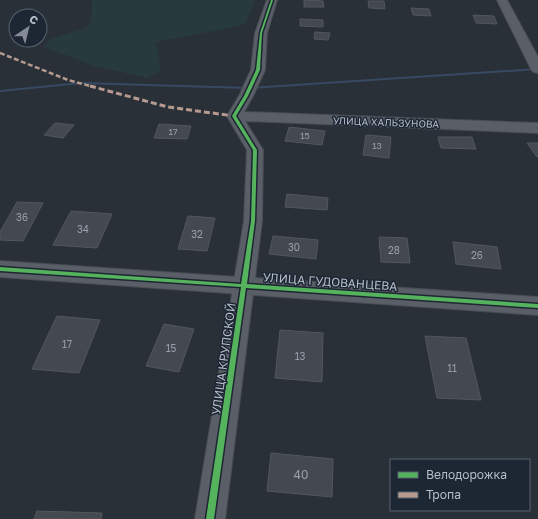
<svg xmlns="http://www.w3.org/2000/svg" width="538" height="519" viewBox="0 0 538 519" font-family="'Golos Text',sans-serif">
	<style>
		.green { fill: #273a3e }
		.lines { fill: none; stroke-linecap: round; stroke-linejoin: round }
		.stream { fill: #384963; fill-rule: evenodd }
		.building { fill: #444950; stroke: #52575f }
		.minor-casing { stroke: #484c53; stroke-width: 2 }
		.tertiary-casing { stroke: #484c53; stroke-width: 2 }
		.minor { fill: #5a5e66; fill-rule: evenodd }
		.tertiary { fill: #5a5e66; fill-rule: evenodd }
		.quiet-far1 { stroke: #b69a8f; stroke-width: 2.5; stroke-dasharray: 5 2.5; stroke-linecap: butt }
		.quiet { stroke: #b69a8f; stroke-width: 3; stroke-dasharray: 6 3; stroke-linecap: butt }
		.cycleway-casing { stroke: #1d2633; stroke-width: 3 }
		.cycleway { fill: #56b35d; fill-rule: evenodd }
		.labels { text-anchor: middle; stroke-width: 3; stroke-linejoin: round; paint-order: stroke }
		.far-number-label { font-size: 9px; fill: #989fab }
		.far-street-label { font-size: 10px; fill: #b4bcc9; stroke: #1d2633 }
		.number-label { font-size: 10px; fill: #989fab }
		.street-label { font-size: 12px; fill: #b4bcc9; stroke: #1d2633 }
		.near-number-label { font-size: 12px; fill: #989fab }
	</style>
	<rect width="100%" height="100%" fill="#2a3038"/>
	<polygon class="green" points="94,0 255,0 245,24 219,30 156,42 161,70 147,78 95,66 44,47 51,39 86,28 91,21 92,1"/>
	<g class="lines">
		<polygon class="stream" points="538,68 538,70 249,89 81,84 0,92 0,90 81,82 249,87"/>
	</g>
	<g class="building">
		<polygon points="304,0 323,1 324,7 304,7"/>
		<polygon points="368,1 384,1 385,9 369,8"/>
		<polygon points="411,8 429,9 431,16 413,15"/>
		<polygon points="473,15 494,16 497,24 476,23"/>
		<polygon points="300,19 323,20 323,27 300,26"/>
		<polygon points="315,32 330,33 328,40 314,39"/>
		<polygon points="55,123 74,125 63,138 44,135"/>
		<polygon points="159,124 191,126 187,139 154,138"/>
		<polygon points="289,127 325,131 322,145 285,141"/>
		<polygon points="366,135 391,137 389,158 363,155"/>
		<polygon points="438,137 472,137 476,149 441,148"/>
		<polygon points="527,143 538,143 538,157 537,157"/>
		<polygon points="287,194 328,198 327,210 285,207"/>
		<polygon points="17,202 43,203 23,241 0,240 0,232"/>
		<polygon points="71,211 112,214 97,248 53,245"/>
		<polygon points="188,216 215,218 207,251 178,249"/>
		<polygon points="273,236 318,240 316,259 269,254"/>
		<polygon points="379,237 407,238 410,263 381,262"/>
		<polygon points="453,242 497,247 501,269 456,264"/>
		<polygon points="57,316 100,320 79,373 32,369"/>
		<polygon points="164,324 194,329 179,372 146,366"/>
		<polygon points="280,330 323,333 322,382 275,378"/>
		<polygon points="425,336 466,338 481,400 437,398"/>
		<polygon points="271,453 333,459 332,497 267,491"/>
		<polygon points="37,511 102,513 101,519 34,519"/>
	</g>
	<g class="lines">
		<defs>
			<g id="minor">
				<polygon points="267,0 277,0 267,33 265,70 253,96 244,112 538,123 538,133 245,121 263,150 262,221 225,519 195,519 244,221 247,150 227,116 239,96 251,70 255,33"/>
				<polygon points="497,0 507,0 538,57 538,73 533,72 531,69"/>
			</g>
			<polygon id="tertiary" points="0,261 538,297 538,315 0,277"/>
		</defs>
		<use href="#minor" class="minor-casing"/>
		<use href="#tertiary" class="tertiary-casing"/>
		<use href="#minor" class="minor"/>
		<use href="#tertiary" class="tertiary"/>
		<polyline class="quiet-far1" points="0,53 68,80 94,87"/>
		<polyline class="quiet" points="90,86 168,107 234,116"/>
		<defs>
			<polygon id="cycleway" points="271,0 273,0 262,33 260,70 248,96 236,116 257,150 255,221 247,284 538,304 538,308 246,288 214,519 206,519 241,287 0,271 0,267 241,284 251,221 253,150 232,116 244,96 256,70 260,33"/>
		</defs>
		<use href="#cycleway" class="cycleway-casing"/>
		<use href="#cycleway" class="cycleway"/>
	</g>
	<g class="labels">
		<g class="far-number-label">
			<text x="173" y="135">17</text>
			<text x="305" y="139">15</text>
			<text x="377" y="149">13</text>
		</g>
		<g class="far-street-label">
			<text transform="translate(386 122) rotate(2)" y="4">УЛИЦА ХАЛЬЗУНОВА</text>
		</g>
		<g class="number-label">
			<text x="22" y="221">36</text>
			<text x="83" y="233">34</text>
			<text x="197" y="238">32</text>
			<text x="294" y="251">30</text>
			<text x="394" y="254">28</text>
			<text x="477" y="259">26</text>
			<text x="67" y="348">17</text>
			<text x="171" y="352">15</text>
			<text x="300" y="360">13</text>
			<text x="452" y="372">11</text>
		</g>
		<g class="street-label">
			<text transform="translate(330 282) rotate(4)" y="4">УЛИЦА ГУДОВАНЦЕВА</text>
			<text transform="translate(224 359) rotate(-82)" y="4">УЛИЦА КРУПСКОЙ</text>
		</g>
		<g class="near-number-label">
			<text x="301" y="479">40</text>
		</g>
	</g>
	<rect x="390" y="459" width="140" height="52" fill="#1d2633" stroke="#59626f"/>
	<rect x="398" y="472" width="20" height="6" fill="#56b35d" stroke="#59626f"/>
	<text x="426" y="479" font-size="12" fill="#b4bcc9">Велодорожка</text>
	<rect x="398" y="492" width="20" height="6" fill="#b69a8f" stroke="#59626f"/>
	<text x="426" y="499" font-size="12" fill="#b4bcc9">Тропа</text>
	<g transform="translate(28 28) rotate(35)"><circle r="19" fill="#1d2633" stroke="#59626f"/>
	<path d="M0-3L7 15L0 10L-7 15Z" fill="#848b96"/>
	<text y="-6" font-size="11" font-weight="bold" text-anchor="middle" fill="#b4bcc9">С</text>
	</g>
</svg>
